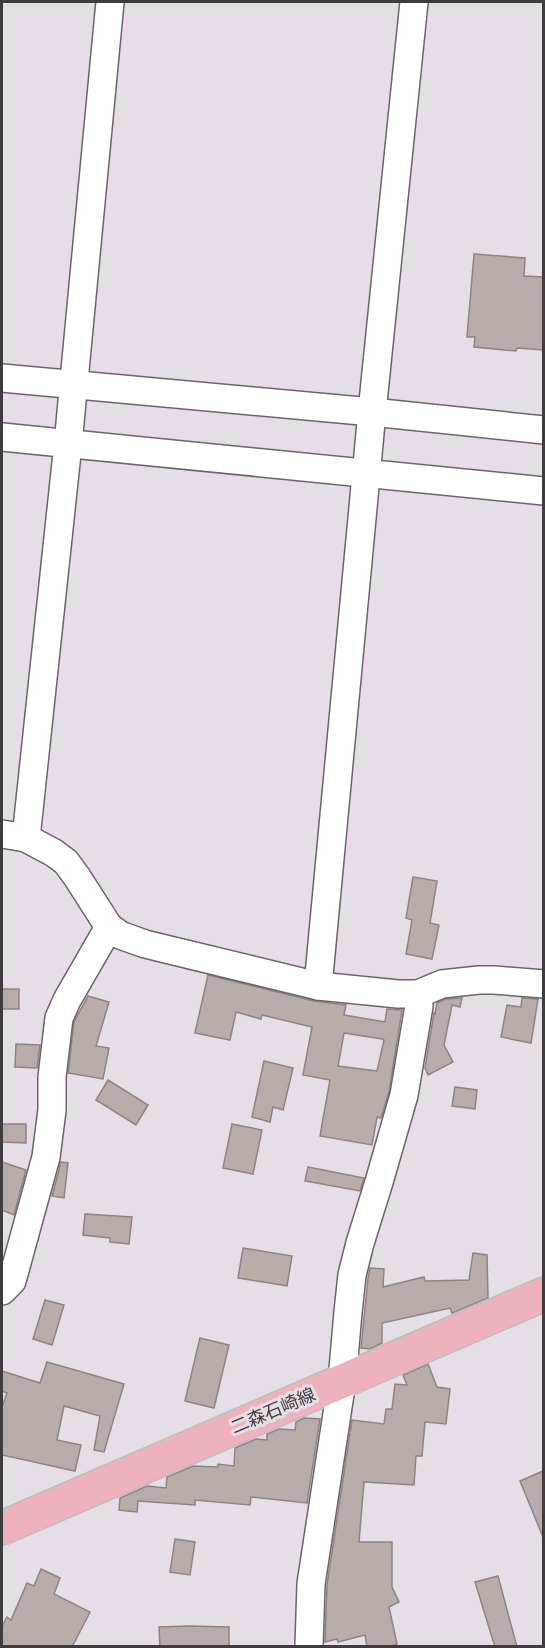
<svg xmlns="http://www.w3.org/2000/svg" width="545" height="1648" viewBox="0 0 545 1648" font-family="Bitter,'Noto Sans JP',serif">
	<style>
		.building { fill: #b8acab; stroke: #8e8382; stroke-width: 1.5; fill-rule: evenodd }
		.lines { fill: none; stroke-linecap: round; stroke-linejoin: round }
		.minor-casing { stroke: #6c646b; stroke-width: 30 }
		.major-casing { stroke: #bebdbe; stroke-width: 36 }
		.minor { stroke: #fff; stroke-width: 27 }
		.major { stroke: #eeb2bf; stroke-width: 33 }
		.labels { text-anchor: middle; stroke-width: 6; stroke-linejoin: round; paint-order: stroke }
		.street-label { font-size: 18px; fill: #3f3c3f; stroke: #e6dee6 }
	</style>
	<rect width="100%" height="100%" fill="#e6dee6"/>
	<g class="building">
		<polygon points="474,254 525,258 524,276 543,277 543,350 517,348 516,351 474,347 475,337 467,337"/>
		<polygon points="413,877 437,881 430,923 439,925 432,959 406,954 412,920 406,918"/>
		<path d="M 208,975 L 314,1001 L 346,1005 L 344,1015 L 385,1022 L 387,1009 L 402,1010 L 389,1092 L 381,1118 L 377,1117 L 372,1145 L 320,1136 L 330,1080 L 303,1075 L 312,1027 L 262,1015 L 261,1019 L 236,1012 L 230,1040 L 195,1033 ZM 344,1033 L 382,1039 L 384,1040 L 377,1071 L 338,1066 Z"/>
		<rect x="2" y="989" width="17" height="20"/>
		<polygon points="88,996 109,1002 96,1046 109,1048 103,1079 68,1073 74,1022"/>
		<polygon points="462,998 460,1007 452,1005 444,1045 453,1062 428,1075 425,1068 434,1013 435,1014 437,1003 446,999"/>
		<polygon points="522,998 538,999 531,1043 501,1037 507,1005 521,1007"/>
		<polygon points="16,1044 40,1045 37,1068 15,1067"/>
		<polygon points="264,1061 293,1068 283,1110 273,1107 270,1122 252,1117"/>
		<polygon points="108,1080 148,1105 136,1125 96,1100"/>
		<polygon points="455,1087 477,1090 475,1109 452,1106"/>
		<polygon points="2,1124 26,1124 26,1143 2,1142"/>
		<polygon points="232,1124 262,1130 253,1174 223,1168"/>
		<polygon points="2,1162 26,1170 14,1215 2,1210"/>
		<polygon points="61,1162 68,1163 64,1198 52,1196"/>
		<polygon points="308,1167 364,1178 360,1191 305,1181"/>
		<polygon points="85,1214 132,1217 129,1244 110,1242 110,1238 83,1235"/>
		<polygon points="243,1248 292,1256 287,1286 238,1278"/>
		<polygon points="473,1253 487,1255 488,1298 452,1313 450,1308 382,1323 382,1343 370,1349 361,1348 368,1278 370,1268 384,1269 383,1287 424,1277 425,1281 469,1280"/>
		<polygon points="45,1300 64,1305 52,1345 33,1339"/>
		<polygon points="200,1338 229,1345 214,1408 185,1401"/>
		<polygon points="47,1362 124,1384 104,1452 94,1450 100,1416 64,1406 57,1440 81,1445 75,1471 2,1455 2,1407 7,1393 2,1391 2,1371 40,1383"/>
		<polygon points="428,1364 437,1387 450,1389 446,1424 425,1422 422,1456 416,1456 414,1485 364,1482 359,1542 392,1542 392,1587 399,1602 389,1607 397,1644 388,1647 367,1647 365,1635 338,1642 337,1639 325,1642 327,1585 352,1420 384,1424 386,1409 392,1409 395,1384 407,1385 403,1375"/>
		<polygon points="304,1418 320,1419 307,1503 251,1497 250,1505 195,1500 195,1505 138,1501 137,1512 119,1510 120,1498 147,1486 166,1488 167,1477 193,1466 218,1467 218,1464 234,1466 235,1448 256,1439 267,1440 267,1434 279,1429 295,1430 296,1422"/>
		<polygon points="543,1471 543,1537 520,1481"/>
		<polygon points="175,1539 195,1542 190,1575 170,1572"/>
		<polygon points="41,1569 60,1578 54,1594 90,1612 72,1647 2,1647 2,1626 7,1617 11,1620 27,1583 34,1586"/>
		<polygon points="498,1576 517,1647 495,1647 475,1582"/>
		<polygon points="189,1626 229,1627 229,1647 160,1647 159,1627"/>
	</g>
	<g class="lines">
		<defs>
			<g id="minor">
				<polyline points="2,378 372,412 544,430"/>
				<polyline points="2,437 544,491"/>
				<polyline points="2,834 26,838 54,853 66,862 77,877 109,927 120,935 145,944 318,986 398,994 418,994 442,984 479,980 494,980 544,984"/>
				<polyline points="26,838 68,444 110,2"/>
				<polyline points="318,986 372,412 414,2"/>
				<polyline points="2,1291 12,1281 46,1157 52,1110 52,1077 59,1018 67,1000 109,927"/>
				<polyline points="309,1646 311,1584 342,1381 348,1312 352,1275 360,1243 379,1182 404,1095 419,1006 418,994"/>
			</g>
			<polyline id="major" points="2,1528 544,1294"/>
		</defs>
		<use href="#minor" class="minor-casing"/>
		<use href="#major" class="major-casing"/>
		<use href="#minor" class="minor"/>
		<use href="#major" class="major"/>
	</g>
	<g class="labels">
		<g class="street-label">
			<text transform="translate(273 1411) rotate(-23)" y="6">二森石崎線</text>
		</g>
	</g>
	<rect width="545" height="1648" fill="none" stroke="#3f3c3f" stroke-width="6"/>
</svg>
